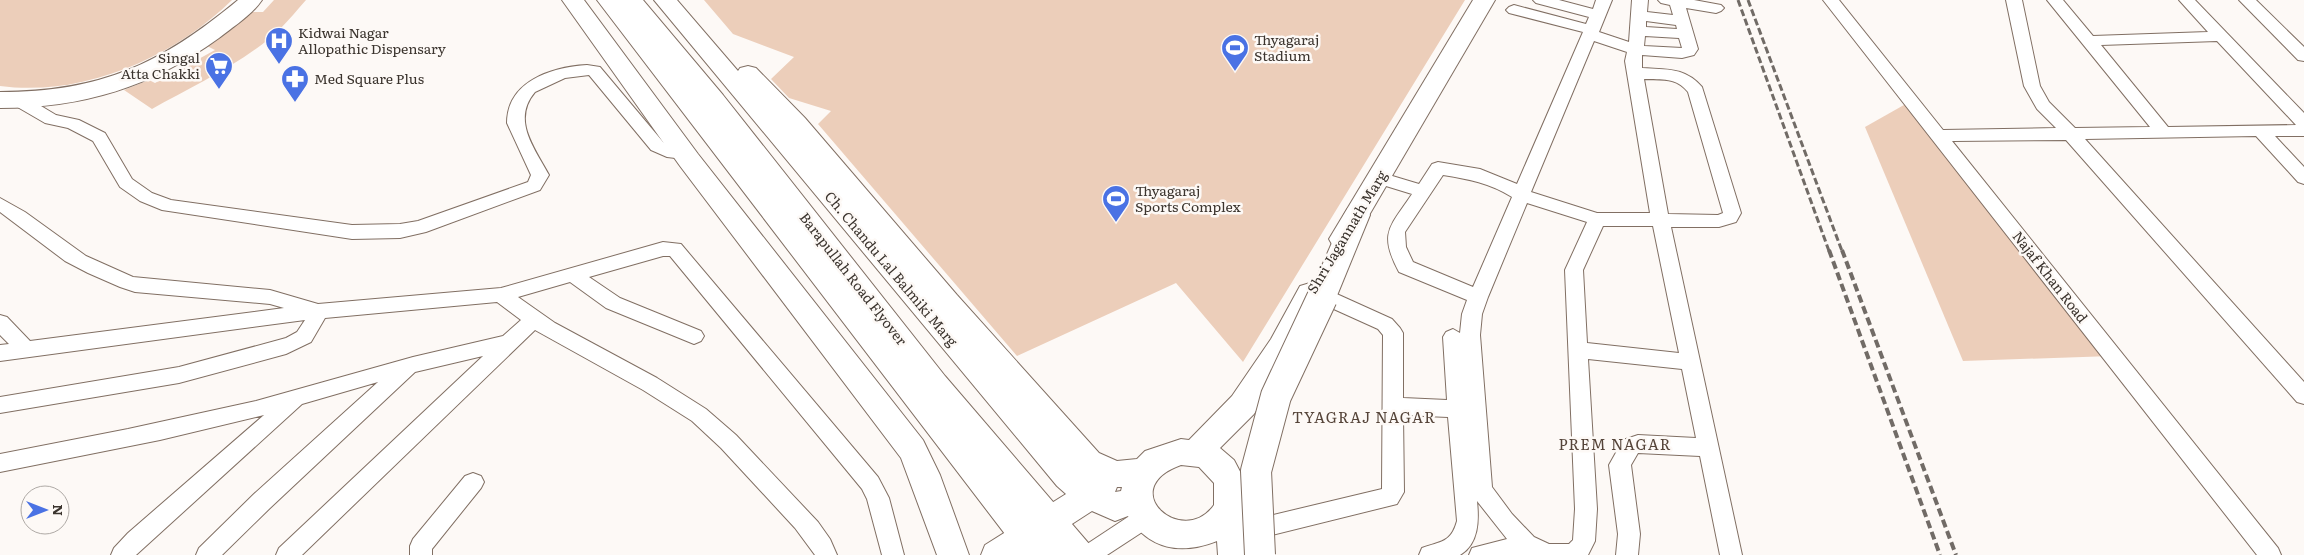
<svg xmlns="http://www.w3.org/2000/svg" width="2304" height="555" viewBox="0 0 2304 555" font-family="Literata,serif">
	<style>
		.green { fill: #ecceba }
		.lines { fill: none; stroke-linecap: round; stroke-linejoin: round }
		.street-casing { stroke: #816f63; stroke-width: 2 }
		.secondary-casing { stroke: #816f63; stroke-width: 2 }
		.highway-casing { stroke: #816f63; stroke-width: 2 }
		.street { fill: #fff; fill-rule: evenodd }
		.secondary { fill: #fff; fill-rule: evenodd }
		.highway { fill: #fff; fill-rule: evenodd }
		.rail-far1 { stroke: #716b66; stroke-width: 3; stroke-dasharray: 7 3; stroke-linecap: butt }
		.rail { stroke: #716b66; stroke-width: 4; stroke-dasharray: 8 4; stroke-linecap: butt }
		.highway-bridge-casing { stroke: #816f63; stroke-width: 32; stroke-linecap: butt }
		.highway-bridge { stroke: #fff; stroke-width: 30 }
		.labels { text-anchor: middle; stroke-width: 5; stroke-linejoin: round; paint-order: stroke }
		.poi-label { font-size: 14px; fill: #3b342e; stroke: #fdf9f6; text-anchor: start }
		.street-label { font-size: 14px; fill: #3b342e; stroke: #fdf9f6 }
		.neighbourhood-label { font-size: 15px; letter-spacing: 1px; fill: #554439; stroke: #fdf9f6 }
	</style>
	<rect width="100%" height="100%" fill="#fdf9f6"/>
	<g class="green">
		<path d="M 0,0 L 232,0 C 173,58 83,97 0,86 Z"/>
		<path d="M 274,0 L 306,0 C 297,10 289,20 280,29 C 247,61 193,86 152,109 L 124,90 L 149,80 L 155,83 L 215,50 L 207,46 L 232,29 L 250,12 L 263,12 Z"/>
		<polygon points="704,0 1465,0 1243,362 1176,283 1017,356 818,124 831,111 789,98 771,79 794,57 733,34"/>
		<polygon points="1911,101 2112,356 1963,361 1865,127"/>
	</g>
	<g class="lines">
		<defs>
			<g id="street">
				<path d="M 1533,0 L 1559,0 L 1593,9 L 1596,0 L 1612,0 L 1599,32 L 1629,42 L 1632,0 L 1648,0 L 1647,12 L 1673,15 L 1670,5 L 1661,3 L 1658,0 L 1694,0 L 1721,5 L 1724,8 L 1721,11 L 1716,13 L 1686,8 L 1698,49 L 1694,55 L 1682,58 L 1642,55 L 1642,68 C 1667,70 1685,67 1702,87 L 1741,213 L 1736,222 L 1719,227 L 1671,227 L 1742,555 L 1720,555 L 1700,456 L 1638,453 L 1631,465 L 1640,534 L 1638,555 L 1616,555 L 1618,534 L 1609,465 L 1623,440 L 1638,435 L 1696,438 L 1682,369 L 1588,359 L 1597,509 L 1595,541 L 1588,555 L 1469,555 L 1472,548 L 1507,539 L 1477,501 C 1479,520 1479,544 1460,555 L 1419,555 L 1422,548 C 1441,541 1451,543 1457,521 L 1448,417 L 1403,415 L 1404,492 L 1397,504 L 1248,541 L 1240,538 L 1237,531 L 1240,524 L 1248,521 L 1382,489 L 1383,335 L 1378,329 L 1316,301 L 1314,296 L 1316,291 L 1323,289 L 1330,291 L 1392,319 L 1400,328 L 1403,333 L 1403,398 L 1447,400 L 1443,337 L 1446,332 L 1453,329 L 1460,333 L 1462,314 L 1467,300 L 1399,272 C 1378,233 1390,227 1412,194 L 1373,182 L 1370,178 L 1373,174 L 1379,172 L 1419,184 L 1432,164 L 1438,162 L 1480,169 L 1517,184 L 1583,32 L 1509,13 L 1506,10 L 1509,7 L 1514,5 L 1586,24 L 1589,17 L 1536,3 ZM 1646,21 L 1676,25 L 1677,29 L 1646,27 ZM 1645,36 L 1679,38 L 1682,48 L 1644,46 ZM 1594,41 L 1627,52 L 1625,61 L 1650,213 L 1597,213 L 1531,192 ZM 1644,79 C 1662,80 1676,77 1688,92 L 1723,213 L 1718,215 L 1668,214 ZM 1443,175 C 1468,179 1490,183 1512,197 L 1473,287 L 1413,262 L 1406,247 L 1405,232 ZM 1527,203 L 1587,222 L 1565,270 L 1575,509 L 1573,540 L 1569,544 L 1549,544 L 1534,537 L 1512,514 L 1492,487 L 1480,335 L 1482,314 L 1488,297 ZM 1603,226 L 1653,226 L 1679,353 L 1587,343 L 1583,270 Z"/>
				<path d="M 1823,0 L 1839,0 L 1943,130 L 2056,128 L 2037,109 L 2024,86 L 2006,0 L 2022,0 L 2040,86 L 2049,102 L 2075,128 L 2150,127 L 2047,0 L 2063,0 L 2093,36 L 2208,32 L 2179,0 L 2195,0 L 2304,113 L 2304,136 L 2275,136 L 2304,167 L 2304,184 L 2298,182 L 2256,136 L 2085,139 L 2304,382 L 2304,404 L 2297,402 L 2066,140 L 1952,141 L 2278,548 L 2281,555 L 2257,555 ZM 2217,41 L 2296,125 L 2168,127 L 2101,45 Z"/>
				<polygon points="2239,0 2256,0 2304,47 2304,61 2298,60"/>
				<path d="M 587,65 L 600,67 L 663,142 L 670,146 L 690,149 L 693,153 L 690,157 L 684,159 L 667,157 L 651,150 L 589,75 L 565,78 L 535,92 C 511,120 535,149 549,175 L 540,190 L 426,232 L 400,238 L 352,239 L 162,210 L 140,201 L 120,187 L 93,141 L 68,128 L 45,123 L 14,105 L 12,101 L 14,97 L 26,97 L 56,115 L 79,120 L 105,133 L 132,179 L 152,193 L 171,200 L 352,225 L 400,224 L 418,221 L 528,182 L 531,175 L 507,123 C 507,81 552,67 587,65 Z"/>
				<polygon points="0,198 25,212 86,256 133,277 270,290 318,304 501,288 663,242 681,244 878,477 889,498 904,555 882,555 867,499 862,489 670,256 663,256 589,277 620,298 701,331 704,336 701,341 694,344 606,308 570,282 518,297 555,323 657,378 706,409 736,435 818,522 830,539 837,555 815,555 795,528 721,448 692,421 643,390 535,330 302,555 276,555 279,548 483,356 415,372 270,508 222,555 196,555 199,548 254,494 378,382 302,404 136,555 111,555 114,548 128,533 264,415 160,440 0,472 0,454 128,429 256,401 413,357 503,336 521,320 497,302 325,318 311,342 286,354 179,383 0,413 0,397 179,367 286,338 297,332 305,320 0,361 0,345 9,344 0,335 0,315 7,317 30,341 284,308 270,304 135,292 120,287 88,273 65,261 0,212"/>
				<polygon points="473,473 481,476 484,482 481,488 432,549 432,555 410,555 410,546 413,539 465,476"/>
				<polygon points="1145,508 1153,511 1156,518 1153,525 1107,555 1078,555 1081,548 1137,511"/>
			</g>
			<g id="secondary">
				<path d="M 238,0 L 262,0 C 252,15 233,27 219,38 C 152,87 83,108 0,108 L 0,92 C 101,92 161,64 238,0 Z"/>
				<polygon points="562,0 584,0 698,154 923,440 940,475 969,555 937,555 901,458 680,166"/>
				<path d="M 654,0 L 677,0 L 738,71 L 740,68 L 748,66 L 756,68 L 805,118 L 957,295 L 1099,453 L 1117,461 L 1137,459 L 1145,451 L 1181,439 L 1189,440 L 1232,396 L 1271,339 L 1300,286 L 1310,283 L 1320,286 L 1324,293 L 1291,355 L 1254,414 L 1220,448 L 1234,460 L 1246,483 L 1250,555 L 1218,555 L 1217,541 C 1181,555 1149,550 1128,516 L 1115,521 L 1092,511 L 1024,555 L 981,555 L 985,545 L 1066,494 L 1057,486 ZM 1181,465 L 1199,467 L 1214,483 L 1214,505 C 1183,549 1114,489 1181,465 ZM 1117,487 L 1122,487 L 1121,491 L 1115,492 Z"/>
				<polygon points="1473,0 1495,0 1351,246 1342,249 1333,246 1329,239"/>
			</g>
			<g id="highway">
				<polygon points="597,0 620,0 622,4 620,0 643,0 723,95 945,376 1090,545 1094,555 1021,555"/>
				<polygon points="1357,206 1366,208 1370,215 1336,298 1332,305 1322,309 1312,305 1308,298 1344,215 1348,208"/>
			</g>
		</defs>
		<use href="#street" class="street-casing"/>
		<use href="#secondary" class="secondary-casing"/>
		<use href="#highway" class="highway-casing"/>
		<use href="#street" class="street"/>
		<use href="#secondary" class="secondary"/>
		<use href="#highway" class="highway"/>
		<g class="rail-far1">
			<polyline points="1738,0 1829,251"/>
			<polyline points="1748,0 1842,251"/>
		</g>
		<g class="rail">
			<polyline points="1829,250 1940,555"/>
			<polyline points="1842,250 1956,555"/>
		</g>
		<defs>
			<polyline id="highway-bridge" points="1260,555 1256,471 1276,396 1322,298"/>
		</defs>
		<use href="#highway-bridge" class="highway-bridge-casing"/>
		<use href="#highway-bridge" class="highway-bridge"/>
	</g>
	<defs>
		<symbol id="hospital-pin" viewBox="-11 -11 22 30"><path d="M0 17L-7.5 6A9.5 9.5 0 1 1 7.5 6Z" fill="#4a72e4" stroke="#fdf9f6"/><path d="M-5-5h3v3.5h4V-5h3V5h-3V1.5h-4V5h-3Z" fill="#fff"/></symbol>
		<symbol id="stadium-pin" viewBox="-11 -11 22 30"><path d="M0 17L-7.5 6A9.5 9.5 0 1 1 7.5 6Z" fill="#4a72e4" stroke="#fdf9f6"/><path d="M0-5a6.5 5 0 1 0 0 10a6.5 5 0 1 0 0-10ZM-3.5-1.8h7v3.6h-7Z" fill="#fff"/></symbol>
		<symbol id="supermarket-pin" viewBox="-11 -11 22 30"><path d="M0 17L-7.5 6A9.5 9.5 0 1 1 7.5 6Z" fill="#4a72e4" stroke="#fdf9f6"/><path d="M-6-5.5h2.5l.6 2H6L4.5 2H-2.5L-4.4-4H-6ZM-1.5 3.2a1.3 1.3 0 1 0 .1 0ZM3 3.2a1.3 1.3 0 1 0 .1 0Z" fill="#fff"/></symbol>
		<symbol id="pharmacy-pin" viewBox="-11 -11 22 30"><path d="M0 17L-7.5 6A9.5 9.5 0 1 1 7.5 6Z" fill="#4a72e4" stroke="#fdf9f6"/><path d="M-2-6h4v4h4v4h-4v4h-4v-4h-4v-4h4Z" fill="#fff"/></symbol>
	</defs>
	<g fill-rule="evenodd">
		<use href="#hospital-pin" x="263" y="25" width="32" height="43"/>
		<use href="#stadium-pin" x="1219" y="32" width="32" height="43"/>
		<use href="#supermarket-pin" x="203" y="50" width="32" height="43"/>
		<use href="#pharmacy-pin" x="279" y="63" width="32" height="43"/>
		<use href="#stadium-pin" x="1100" y="183" width="32" height="43"/>
	</g>
	<g class="labels">
		<g class="poi-label">
			<text x="298" y="38">Kidwai Nagar<tspan x="298" dy="16">Allopathic Dispensary</tspan></text>
			<text x="1254" y="45">Thyagaraj<tspan x="1254" dy="16">Stadium</tspan></text>
			<text x="200" y="63" text-anchor="end">Singal<tspan x="200" dy="16">Atta Chakki</tspan></text>
			<text x="314" y="84">Med Square Plus</text>
			<text x="1135" y="196">Thyagaraj<tspan x="1135" dy="16">Sports Complex</tspan></text>
		</g>
		<g class="street-label">
			<text transform="translate(1347 232) rotate(-59)" y="5">Shri Jagannath Marg</text>
			<text transform="translate(891 269) rotate(50)" y="5">Ch. Chandu Lal Balmiki Marg</text>
			<text transform="translate(2050 277) rotate(52)" y="5">Najaf Khan Road</text>
			<text transform="translate(853 279) rotate(52)" y="5">Barapullah Road Flyover</text>
		</g>
		<g class="neighbourhood-label">
			<text x="1364" y="423">TYAGRAJ NAGAR</text>
			<text x="1615" y="450">PREM NAGAR</text>
		</g>
	</g>
	<g transform="translate(45 510) rotate(90)"><circle r="24" fill="#fdf9f6" stroke="#afaaa6"/>
	<path d="M0-4L9 19L0 12L-9 19Z" fill="#4a72e4"/>
	<text y="-8" font-size="14" font-weight="bold" text-anchor="middle" fill="#3b342e">N</text>
	</g>
</svg>
